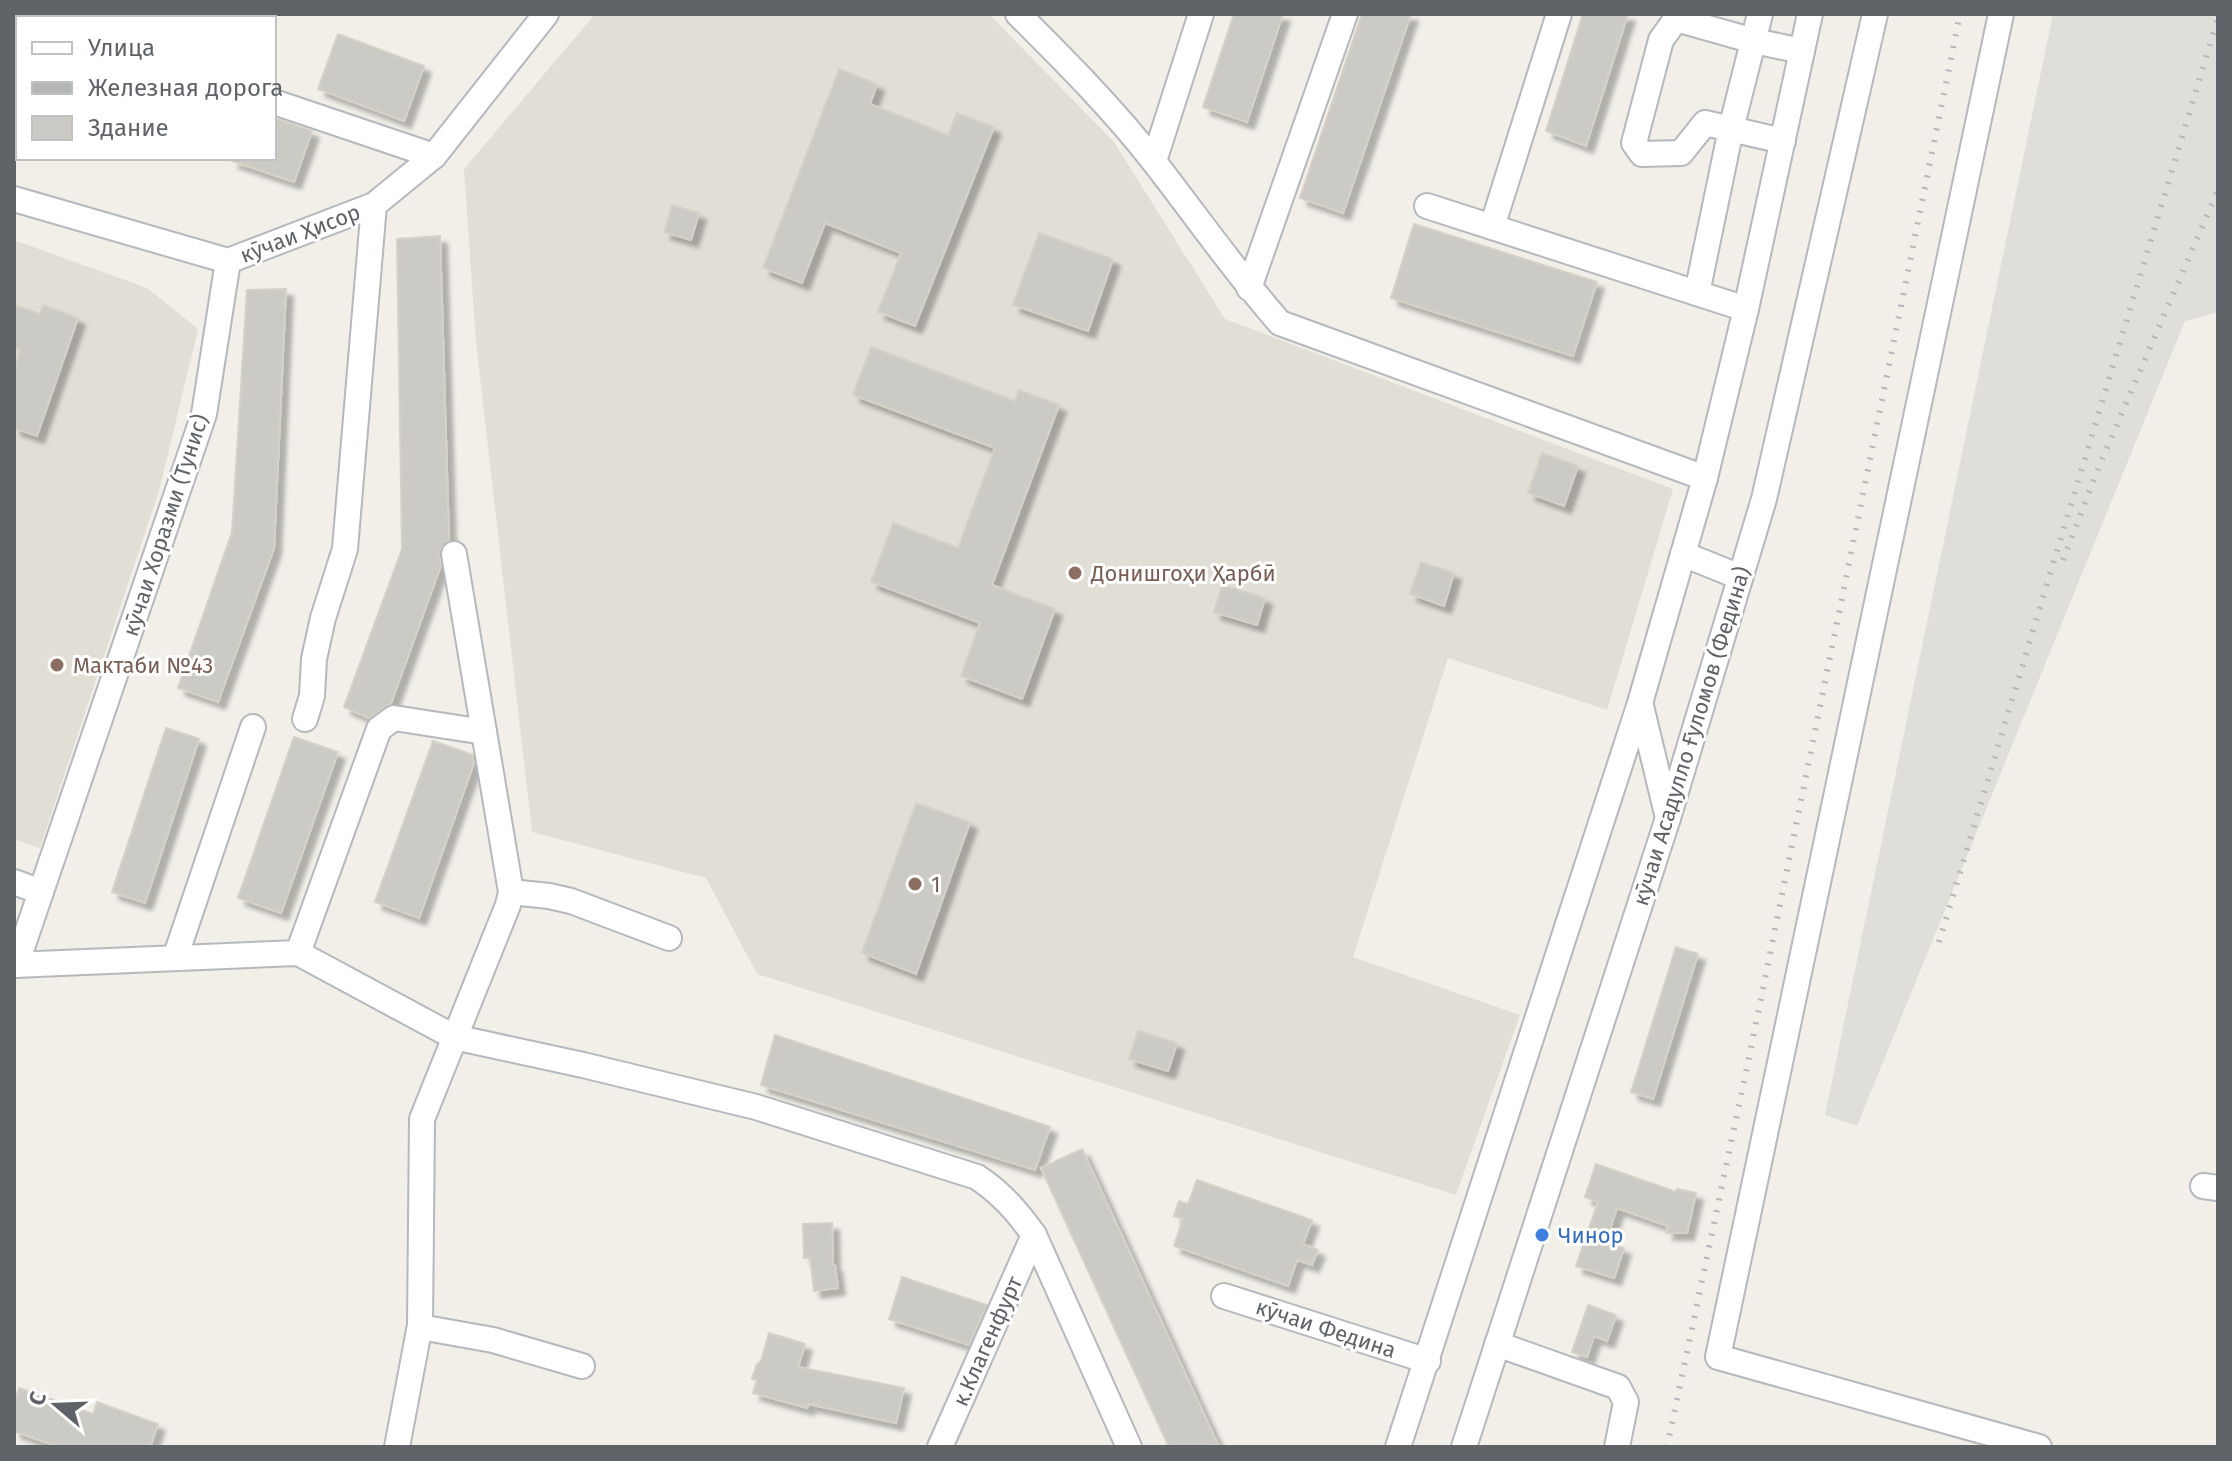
<svg xmlns="http://www.w3.org/2000/svg" width="2232" height="1461" viewBox="0 0 2232 1461" font-family="'Fira Sans',sans-serif">
	<style>
		.industrial { fill: #e0deda }
		.education { fill: #e1ded6 }
		.building { fill: #cccac5; stroke: #d6d1c6; stroke-width: 2; filter: url(#shadow) }
		.lines { fill: none; stroke-linecap: round; stroke-linejoin: round }
		.minor-casing { stroke: #b5b8bc; stroke-width: 28 }
		.minor { stroke: #fff; stroke-width: 24 }
		.rail { stroke: #b6b7b8; stroke-width: 6; stroke-dasharray: 2 10; stroke-linecap: butt }
		.education-dot { fill: #8d6e63; stroke: #fff; stroke-width: 3 }
		.shop-dot { fill: #3f7fe0; stroke: #fff; stroke-width: 3 }
		.labels { text-anchor: middle; stroke-width: 6; stroke-linejoin: round; paint-order: stroke }
		.street-label { font-size: 22px; fill: #5f6368; stroke: #fff }
		.education-label { font-size: 22px; fill: #785e54; stroke: #fff; text-anchor: start }
		.shop-label { font-size: 22px; fill: #366cbe; stroke: #fff; text-anchor: start }
	</style>
	<defs>
		<filter id="shadow"><feDropShadow dx="7" dy="7" stdDeviation="2" flood-color="#0004"/></filter>
	</defs>
	<rect width="100%" height="100%" fill="#f1efe8"/>
	<polygon class="industrial" points="2053,14 2218,14 2218,312 2185,321 1857,1126 1825,1115"/>
	<g class="education">
		<polygon points="595,14 989,14 1114,142 1225,319 1673,489 1607,710 1448,658 1353,957 1520,1015 1456,1195 757,974 706,878 532,832 476,342 464,169"/>
		<polygon points="14,240 147,288 198,329 159,491 40,848 14,839"/>
	</g>
	<g class="building">
		<polygon points="1234,14 1283,14 1247,122 1203,107"/>
		<polygon points="1362,14 1411,14 1343,213 1300,198"/>
		<polygon points="1583,14 1628,14 1586,146 1546,131"/>
		<polygon points="338,34 424,66 404,121 318,89"/>
		<polygon points="839,69 877,84 870,104 948,135 957,113 994,127 915,326 878,312 901,253 825,223 802,283 763,268"/>
		<polygon points="274,118 312,131 294,182 232,161 232,158 274,158"/>
		<polygon points="672,205 699,213 691,240 664,232"/>
		<polygon points="1414,224 1597,282 1573,356 1391,298"/>
		<polygon points="1039,233 1113,259 1088,331 1013,305"/>
		<polygon points="440,236 449,540 440,550 441,565 391,703 369,718 344,707 402,549 397,239"/>
		<polygon points="286,289 274,548 218,702 178,688 232,532 247,290"/>
		<polygon points="14,305 40,314 43,305 78,318 37,436 14,428 14,369 21,350 14,347"/>
		<polygon points="871,347 1015,401 1019,390 1059,405 992,585 1055,609 1022,699 961,676 980,623 871,582 893,523 958,548 995,448 853,395"/>
		<polygon points="1542,453 1578,466 1564,506 1528,493"/>
		<polygon points="1421,562 1454,573 1444,606 1410,594"/>
		<polygon points="1222,585 1265,598 1257,625 1214,612"/>
		<polygon points="166,728 199,739 145,903 112,892"/>
		<polygon points="294,737 338,752 281,913 238,898"/>
		<polygon points="433,741 473,755 474,763 419,918 375,902"/>
		<polygon points="916,803 970,822 916,974 862,953"/>
		<polygon points="1676,947 1698,954 1653,1099 1631,1092"/>
		<polygon points="1138,1031 1177,1043 1168,1071 1129,1059"/>
		<polygon points="775,1035 1050,1127 1035,1170 761,1085"/>
		<polygon points="1082,1149 1219,1447 1169,1447 1041,1168"/>
		<polygon points="1596,1164 1676,1192 1677,1189 1696,1193 1687,1233 1666,1233 1668,1226 1617,1208 1606,1241 1624,1248 1614,1278 1576,1266 1598,1202 1585,1197"/>
		<polygon points="1197,1180 1312,1220 1303,1244 1318,1250 1312,1265 1297,1260 1288,1286 1174,1246 1183,1219 1174,1216 1179,1201 1188,1204"/>
		<polygon points="832,1223 833,1265 835,1265 838,1288 814,1291 810,1258 804,1258 803,1224"/>
		<polygon points="902,1277 987,1305 969,1345 889,1319"/>
		<polygon points="1588,1305 1616,1315 1607,1341 1594,1336 1587,1357 1572,1352"/>
		<polygon points="769,1333 805,1344 798,1367 904,1388 896,1423 808,1404 807,1408 753,1393 757,1380 752,1379 757,1364 761,1361"/>
		<polygon points="19,1388 93,1414 97,1402 158,1424 150,1447 59,1447 14,1431 14,1403"/>
	</g>
	<g class="lines">
		<defs>
			<g id="minor">
				<path d="M 1018,14 C 1066,62 1114,110 1155,163 C 1197,217 1235,272 1280,323 L 1705,478"/>
				<polyline points="2001,14 1718,1357 2039,1447"/>
				<polyline points="51,18 52,14"/>
				<polyline points="14,80 18,81"/>
				<polyline points="274,102 434,156"/>
				<polyline points="14,132 18,119"/>
				<polyline points="1783,141 1705,123 1681,153 1642,154 1634,143 1661,40 1676,19 1754,41 1802,51"/>
				<polyline points="1154,161 1201,14"/>
				<polyline points="14,199 228,261 374,205 434,156 546,14"/>
				<polyline points="1427,206 1746,309"/>
				<polyline points="1492,227 1559,14"/>
				<polyline points="1249,288 1345,14"/>
				<polyline points="1697,293 1731,129 1760,14"/>
				<polyline points="1683,554 1740,577"/>
				<polyline points="1641,706 1668,818"/>
				<polyline points="305,719 312,696 314,659 323,618 345,549 374,205"/>
				<polyline points="14,882 41,892"/>
				<polyline points="511,892 549,896 571,901 669,938"/>
				<polyline points="298,953 379,729 394,718 484,732"/>
				<polyline points="175,958 253,727"/>
				<path d="M 14,965 L 298,953 L 454,1037 L 583,1065 L 756,1107 L 977,1177 C 1001,1193 1017,1211 1034,1235 L 1129,1447"/>
				<polyline points="16,965 204,414 228,261"/>
				<polyline points="2203,1186 2218,1188"/>
				<polyline points="1224,1296 1428,1361"/>
				<polyline points="420,1327 493,1340 582,1366"/>
				<polyline points="1497,1344 1618,1387 1626,1402 1617,1447"/>
				<polyline points="397,1447 420,1325 422,1119 508,905 511,892 454,554"/>
				<polyline points="940,1447 1034,1235"/>
				<polyline points="1398,1447 1640,703 1705,478 1746,309 1810,14"/>
				<polyline points="1464,1447 1668,818 1764,499 1875,14"/>
			</g>
		</defs>
		<use href="#minor" class="minor-casing"/>
		<use href="#minor" class="minor"/>
		<g class="rail">
			<polyline points="2063,560 2100,464 2218,190"/>
			<polyline points="1939,942 2218,18"/>
			<polyline points="1667,1447 1751,1048 1960,14"/>
		</g>
	</g>
	<g class="education-dot">
		<circle cx="1075" cy="573" r="8"/>
		<circle cx="57" cy="665" r="8"/>
		<circle cx="915" cy="884" r="8"/>
	</g>
	<circle class="shop-dot" cx="1542" cy="1235" r="8"/>
	<g class="labels">
		<g class="street-label">
			<text transform="translate(300 233) rotate(-21)" y="8">кӯчаи Ҳисор</text>
			<text transform="translate(165 525) rotate(-72)" y="8">кӯчаи Хоразми (Тунис)</text>
			<text transform="translate(1691 736) rotate(-73)" y="8">кӯчаи Асадулло Ғуломов (Федина)</text>
			<text transform="translate(1326 1328) rotate(18)" y="8">кӯчаи Федина</text>
			<text transform="translate(987 1341) rotate(-66)" y="8">к.Клагенфурт</text>
		</g>
		<g class="education-label">
			<text x="1091" y="581">Донишгоҳи Ҳарбӣ</text>
			<text x="73" y="673">Мактаби №43</text>
			<text x="931" y="892">1</text>
		</g>
		<g class="shop-label">
			<text x="1558" y="1243">Чинор</text>
		</g>
	</g>
	<rect width="2232" height="1461" fill="none" stroke="#5f6368" stroke-width="32"/>
	<rect x="16" y="16" width="260" height="144" fill="#ffffff" stroke="#bfc1c3" stroke-width="2"/>
	<rect x="32" y="42" width="40" height="12" fill="#ffffff" stroke="#bfc1c3" stroke-width="2"/>
	<text x="88" y="56" font-size="24" fill="#5f6368">Улица</text>
	<rect x="32" y="82" width="40" height="12" fill="#b6b7b8" stroke="#bfc1c3" stroke-width="2"/>
	<text x="88" y="96" font-size="24" fill="#5f6368">Железная дорога</text>
	<rect x="32" y="116" width="40" height="24" fill="#cccac5" stroke="#bfc1c3" stroke-width="2"/>
	<text x="88" y="136" font-size="24" fill="#5f6368">Здание</text>
	<g transform="translate(56 1405) rotate(289)" stroke="#ffffff" stroke-width="6" paint-order="stroke">
	<path d="M0-6L14 30L0 20L-14 30Z" fill="#5f6368"/>
	<text y="-12" font-size="22" font-weight="bold" text-anchor="middle" fill="#5f6368">С</text>
	</g>
</svg>
